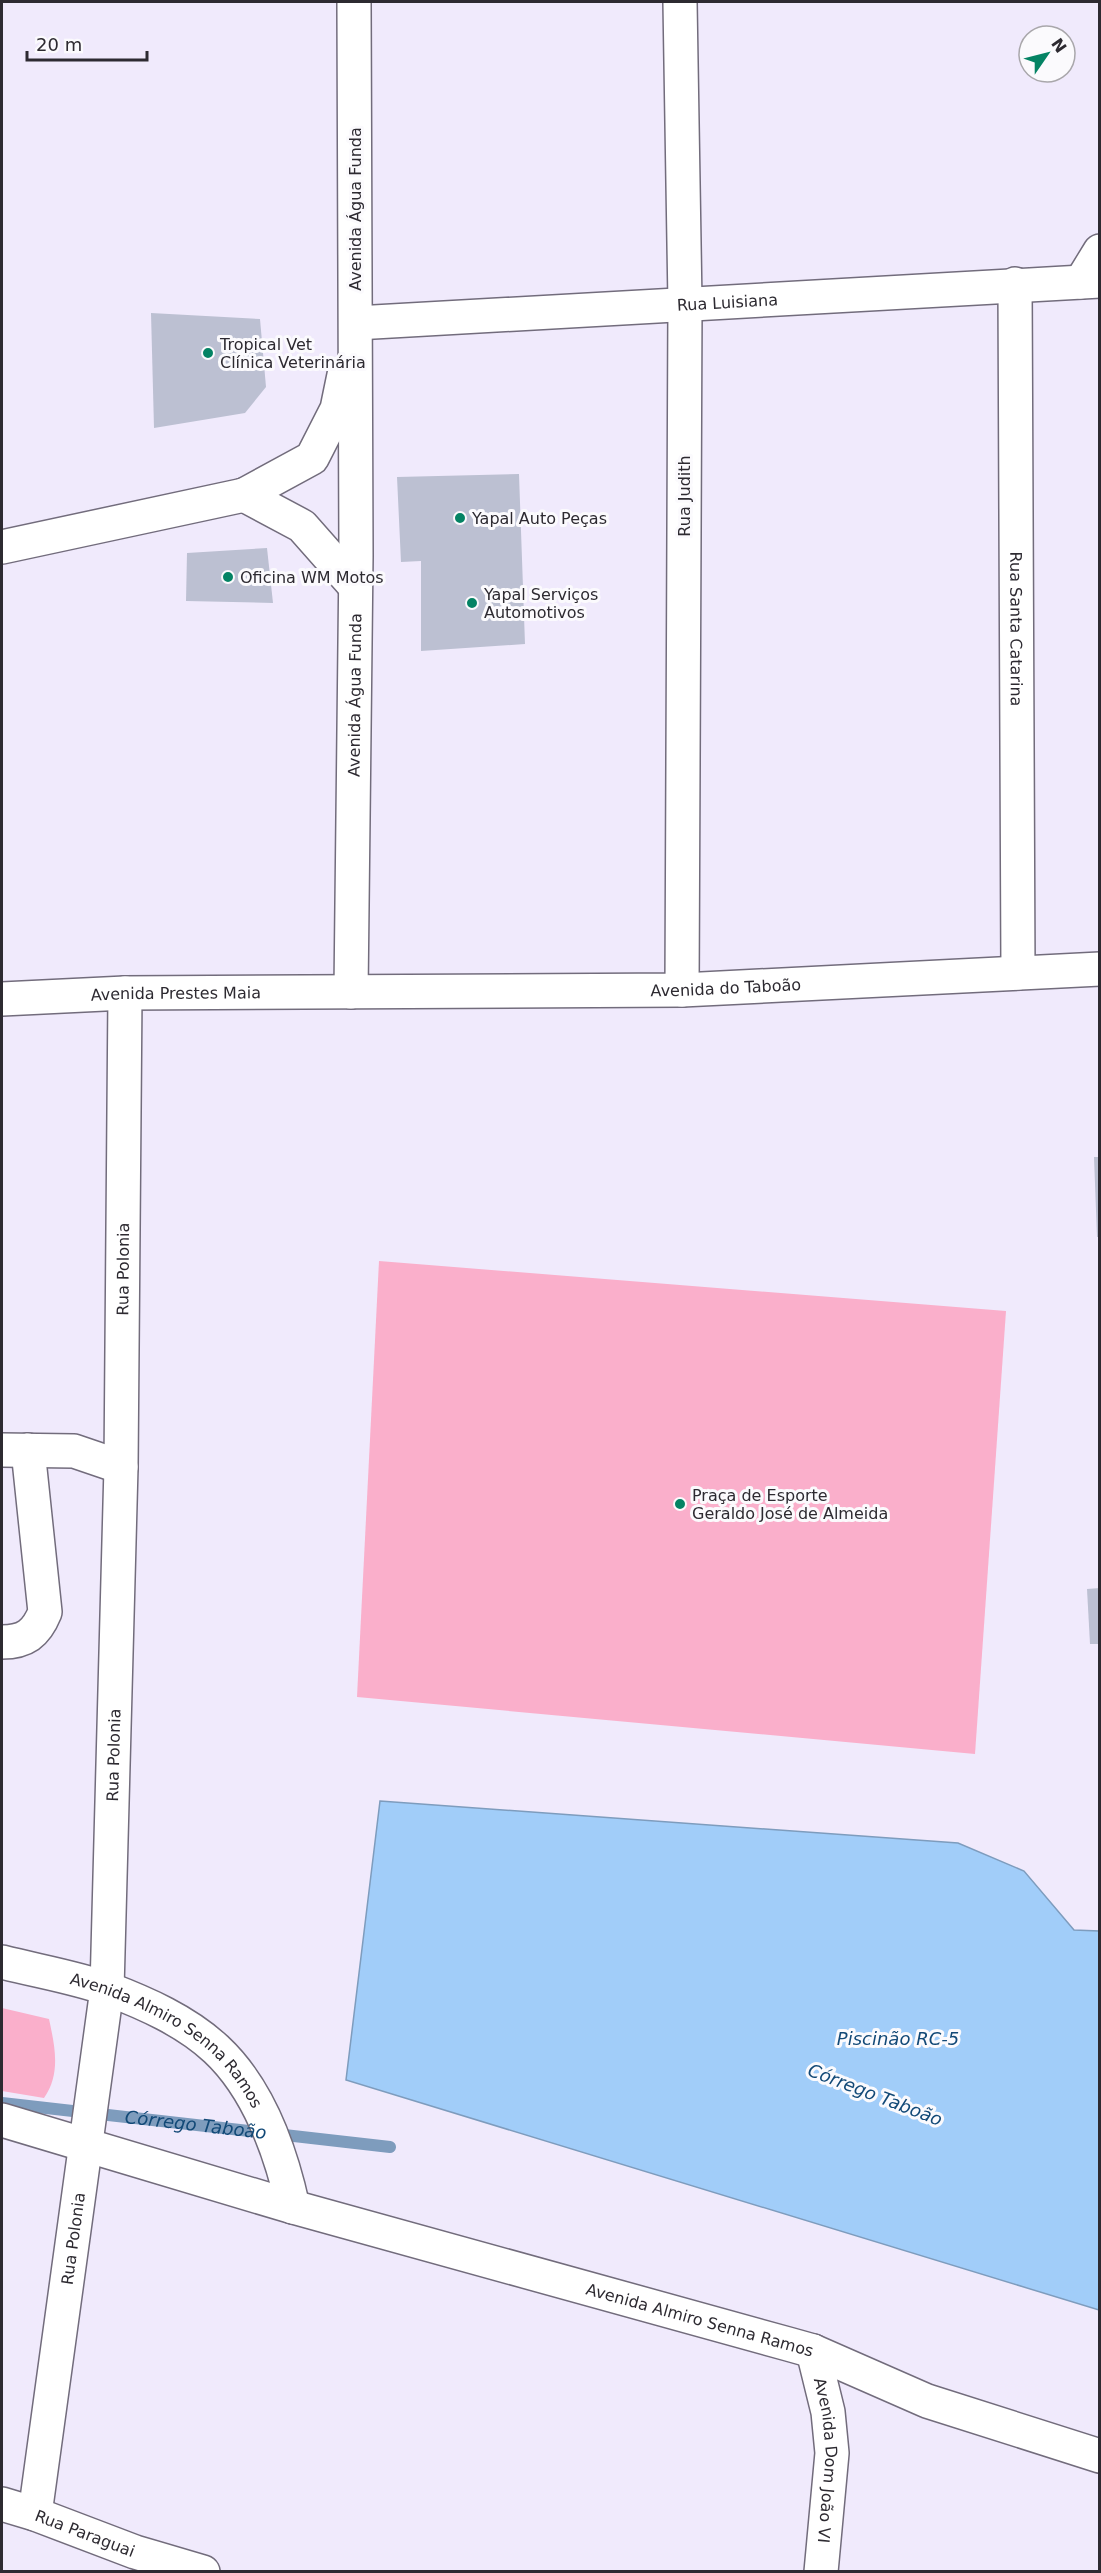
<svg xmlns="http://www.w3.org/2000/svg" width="1101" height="2573" viewBox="0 0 1101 2573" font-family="'DejaVu Sans',sans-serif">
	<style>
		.green { fill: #faafcb }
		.water { fill: #a1cdf9; stroke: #7e9cbd; stroke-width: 1.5 }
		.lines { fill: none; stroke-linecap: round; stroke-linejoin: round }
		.stream { stroke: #7e9cbd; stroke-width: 12 }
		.building { fill: #bcc0d2 }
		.minor-casing { stroke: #726c7c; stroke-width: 36 }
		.major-casing { stroke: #726c7c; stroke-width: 36 }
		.minor { stroke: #fff; stroke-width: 33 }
		.major { stroke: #fff; stroke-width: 33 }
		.poi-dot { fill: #048364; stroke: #fbfafd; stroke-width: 2 }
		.labels { text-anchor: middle; stroke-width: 6; stroke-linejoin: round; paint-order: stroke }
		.street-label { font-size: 16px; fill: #2d2a31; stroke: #fbfafd }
		.poi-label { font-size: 16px; fill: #2d2a31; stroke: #fbfafd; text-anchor: start }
		.water-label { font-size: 18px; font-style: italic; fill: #124977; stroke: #fbfafd }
	</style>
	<rect width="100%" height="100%" fill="#f0eafc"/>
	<g class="green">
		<polygon points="379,1261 1006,1311 975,1754 357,1697"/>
		<path d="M 2,2008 L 49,2019 C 55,2047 61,2074 44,2098 L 2,2091 Z"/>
	</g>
	<polygon class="water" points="380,1801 958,1843 1024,1871 1074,1930 1099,1931 1099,2310 346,2080"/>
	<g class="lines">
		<path class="stream" id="s1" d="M 2,2103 L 390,2147"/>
	</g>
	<g class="building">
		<polygon points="151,313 260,319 266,387 245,413 154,428"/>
		<polygon points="519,474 525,644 421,651 421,561 401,562 397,477"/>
		<polygon points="267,548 273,603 186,601 187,553"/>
		<polygon points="1094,1157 1100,1157 1100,1237 1097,1237"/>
		<polygon points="1100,1588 1100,1644 1090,1644 1087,1589"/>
	</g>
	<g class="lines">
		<defs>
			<g id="minor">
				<polyline points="680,2 685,303 682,990"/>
				<polyline points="1081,282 1100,251"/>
				<path id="s2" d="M 1015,284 L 1018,973"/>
				<path id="s3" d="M 356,323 L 1100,281"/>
				<polyline points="2,547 244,495"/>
				<polyline points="2,1450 74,1451 121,1467"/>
				<path d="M 2,1642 C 25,1642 36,1634 45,1612 L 28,1450"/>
				<path id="s4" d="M 2,1962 C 37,1971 74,1977 108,1989 C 145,2003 186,2021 216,2049 C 258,2088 281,2152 293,2207"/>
				<path id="s5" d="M 2,2120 L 293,2207 L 788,2344 L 813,2351 L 927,2401 L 1100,2456"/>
				<path id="s6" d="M 813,2351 L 828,2412 L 832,2453 L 821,2572"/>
				<path id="s7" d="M 2,2504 L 35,2514 L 135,2552 L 203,2572"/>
				<path id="s8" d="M 35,2514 L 107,1989 L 121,1467 L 125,993"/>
			</g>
			<g id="major">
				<polyline points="244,495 312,458 337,409 344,375"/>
				<polyline points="244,495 302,526 355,586"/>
				<path id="s9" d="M 351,992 L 356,556 L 354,2"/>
				<path id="s10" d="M 2,999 L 125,993 L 682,990 L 1100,969"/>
			</g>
		</defs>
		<use href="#minor" class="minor-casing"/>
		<use href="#major" class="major-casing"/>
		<use href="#minor" class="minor"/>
		<use href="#major" class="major"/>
	</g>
	<g class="poi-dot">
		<circle cx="208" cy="353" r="6"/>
		<circle cx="460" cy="518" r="6"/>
		<circle cx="228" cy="577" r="6"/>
		<circle cx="472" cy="603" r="6"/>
		<circle cx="680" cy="1504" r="6"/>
	</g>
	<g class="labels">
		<g class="street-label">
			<text transform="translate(355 209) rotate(-90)" y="6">Avenida Água Funda</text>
			<text dy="6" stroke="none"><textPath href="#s3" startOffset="372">Rua Luisiana</textPath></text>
			<text transform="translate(684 496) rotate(-90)" y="6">Rua Judith</text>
			<text dy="6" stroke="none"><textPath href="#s2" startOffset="345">Rua Santa Catarina</textPath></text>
			<text dy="6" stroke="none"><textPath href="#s9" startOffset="297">Avenida Água Funda</textPath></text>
			<text dy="6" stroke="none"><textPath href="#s10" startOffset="724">Avenida do Taboão</textPath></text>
			<text dy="6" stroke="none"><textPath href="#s10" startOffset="174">Avenida Prestes Maia</textPath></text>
			<text dy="6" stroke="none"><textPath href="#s8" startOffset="1250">Rua Polonia</textPath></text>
			<text dy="6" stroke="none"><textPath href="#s8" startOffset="764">Rua Polonia</textPath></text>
			<text dy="6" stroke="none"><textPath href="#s4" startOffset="188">Avenida Almiro Senna Ramos</textPath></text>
			<text dy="6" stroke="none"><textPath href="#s8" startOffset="278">Rua Polonia</textPath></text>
			<text dy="6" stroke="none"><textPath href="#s5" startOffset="726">Avenida Almiro Senna Ramos</textPath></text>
			<text dy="6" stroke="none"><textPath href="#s6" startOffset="111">Avenida Dom João VI</textPath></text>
			<text dy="6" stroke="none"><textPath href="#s7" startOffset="88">Rua Paraguai</textPath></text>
		</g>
		<g class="poi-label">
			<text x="220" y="350">Tropical Vet<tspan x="220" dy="18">Clínica Veterinária</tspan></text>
			<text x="472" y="524">Yapal Auto Peças</text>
			<text x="240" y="583">Oficina WM Motos</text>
			<text x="484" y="600">Yapal Serviços<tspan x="484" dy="18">Automotivos</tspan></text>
			<text x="692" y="1501">Praça de Esporte<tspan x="692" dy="18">Geraldo José de Almeida</tspan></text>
		</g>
		<g class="water-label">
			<text x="898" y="2045">Piscinão RC-5</text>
			<text transform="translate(875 2095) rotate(21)" y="6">Córrego Taboão</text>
			<text dy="6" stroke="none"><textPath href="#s1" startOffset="195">Córrego Taboão</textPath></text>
		</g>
	</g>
	<rect width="1101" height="2573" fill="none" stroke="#2d2a31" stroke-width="6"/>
	<g transform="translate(1047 54) rotate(55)"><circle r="28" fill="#fbfafd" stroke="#a9a7ab" stroke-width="1.5"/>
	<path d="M0-4.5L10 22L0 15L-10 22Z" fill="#048364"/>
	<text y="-9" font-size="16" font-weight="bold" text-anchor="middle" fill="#2d2a31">N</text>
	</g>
	<path d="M27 51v9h120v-9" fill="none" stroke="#2d2a31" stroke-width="3"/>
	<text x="36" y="51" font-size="18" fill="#2d2a31" stroke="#fbfafd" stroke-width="4.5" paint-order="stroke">20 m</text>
</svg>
